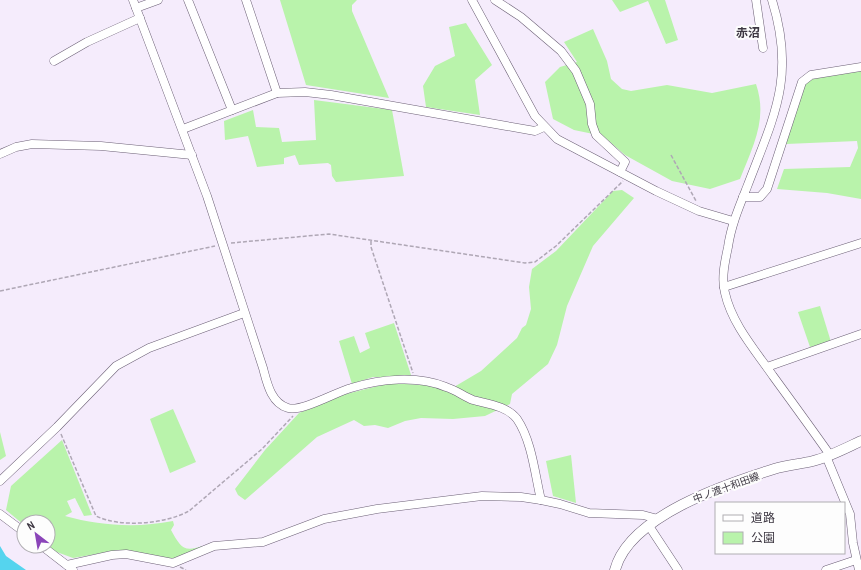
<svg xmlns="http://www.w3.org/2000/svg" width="861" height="570" viewBox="0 0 861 570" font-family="'Archivo Narrow','Noto Sans JP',sans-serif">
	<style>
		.green { fill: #b9f3ab }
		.water { fill: #55d4ee }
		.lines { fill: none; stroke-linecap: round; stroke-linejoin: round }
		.minor-casing { stroke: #6c6076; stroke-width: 9 }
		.major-casing { stroke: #6c6076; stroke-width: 11 }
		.path { stroke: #afa7b5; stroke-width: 1.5; stroke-dasharray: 4 2; stroke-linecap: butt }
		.minor { stroke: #fff; stroke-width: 8 }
		.major { stroke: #fff; stroke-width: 10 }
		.labels { text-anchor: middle; stroke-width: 4; stroke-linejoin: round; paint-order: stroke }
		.street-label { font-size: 10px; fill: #3d3742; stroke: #fdfdfd }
		.quarter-label { font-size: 12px; font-weight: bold; fill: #3d3742; stroke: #fdfdfd }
	</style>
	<rect width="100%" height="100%" fill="#f5ecfc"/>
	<g class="green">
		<polygon points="280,0 357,0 352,5 352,11 389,98 306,85"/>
		<polygon points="612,0 665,0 678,40 666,44 648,1 620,12"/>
		<polygon points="466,23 492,65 475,80 480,115 426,107 423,86 435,66 455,56 449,27"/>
		<path d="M 593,29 L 607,61 L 611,79 L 622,89 L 631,91 L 667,85 L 712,93 L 756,84 C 768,119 753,146 740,179 L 710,189 L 672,181 L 625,155 L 603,136 L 574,130 L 553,119 L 545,82 L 560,67 L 577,62 L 564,42 Z"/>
		<polygon points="861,70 861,199 827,193 777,189 784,169 850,167 858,148 857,141 786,144 805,83 812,78"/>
		<polygon points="314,100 392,110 404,176 336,182 332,176 331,165 328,163 299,165 295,155 284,158 284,164 257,167 248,136 225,140 224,121 253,110 256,127 279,128 282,142 316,140"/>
		<polygon points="622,190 634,198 593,246 567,306 557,345 548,364 512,394 510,404 485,416 453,419 421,418 405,421 388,428 375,425 364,426 354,420 317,437 245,500 238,495 235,489 265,450 299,413 342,395 390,383 454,387 481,371 517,338 522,328 526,325 531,309 529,287 532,269 556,251 613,191"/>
		<polygon points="820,306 831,342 810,347 798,312"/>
		<polygon points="394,323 412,378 373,377 352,384 339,341 354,336 360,353 370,348 365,333"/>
		<polygon points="173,409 196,462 170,473 150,419"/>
		<polygon points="0,432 6,456 0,460"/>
		<path d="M 62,440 L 92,515 L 84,516 L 75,498 L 67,501 L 72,512 L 65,516 C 100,526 138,528 173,521 L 174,525 L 171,530 C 180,546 183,553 202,546 L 203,548 L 187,556 L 171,559 L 120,550 L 73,558 L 54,551 L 48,546 L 48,522 L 24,522 L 24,525 L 6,510 L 11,486 Z"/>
		<polygon points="571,455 576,503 553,496 546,461"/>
	</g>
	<polygon class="water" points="0,546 6,556 26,570 0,570"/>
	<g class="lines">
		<defs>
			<g id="minor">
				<path d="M 133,0 L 207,196 L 263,368 C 267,383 271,403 288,408 C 302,412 336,392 351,388 C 380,379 417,375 446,387 C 456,390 463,396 473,400 C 488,404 507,406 517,419 C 532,441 535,475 541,500"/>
				<polyline points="188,0 232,110"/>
				<polyline points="246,0 277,93"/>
				<polyline points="472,0 535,116 557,139 656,191 699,211 733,221"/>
				<polyline points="495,0 521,17 561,51 576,71 590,104 592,124 596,135 625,162 620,172"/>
				<polyline points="756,0 763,48"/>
				<path d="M 772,0 C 796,77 774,116 747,187 C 739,207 731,226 728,247 C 725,261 721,279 725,293 C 732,324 755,350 773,376 C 792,402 811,428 830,455"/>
				<polyline points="136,8 158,0"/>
				<polyline points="54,61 87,42 140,18"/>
				<polyline points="183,129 277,93 305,92 331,95 535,131 544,127"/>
				<polyline points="0,154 16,147 32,144 101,146 192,155"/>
				<polyline points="743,197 760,197 767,189 802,82 811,75 861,67"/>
				<polyline points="724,287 861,243"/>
				<polyline points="767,367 861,334"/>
				<polyline points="826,456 850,514 853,543 859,570"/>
				<polyline points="0,481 57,427 116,366 149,348 244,313"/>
				<polyline points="0,514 24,532"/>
				<polyline points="649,526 678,570"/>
				<polyline points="42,546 73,570"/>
				<polyline points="67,565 112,555 126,554 173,563 214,546 263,542 324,519 377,509 482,496 521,497 541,500 560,504 589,513 643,515 658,519"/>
				<polyline points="826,570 856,560"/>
			</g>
			<path id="major" d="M 615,570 C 629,516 726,484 774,469 C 787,465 801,464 813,461 C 829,457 846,448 861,441"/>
		</defs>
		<use href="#minor" class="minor-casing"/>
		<use href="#major" class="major-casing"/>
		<g class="path">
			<polyline points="671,155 696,201"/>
			<polyline points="371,241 371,247 413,373"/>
			<polyline points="231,243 329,234 525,263 535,262 556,246 623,181"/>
			<polyline points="0,291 215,246"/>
			<path d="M 61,434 L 96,516 C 121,528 165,524 189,511 L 262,449 L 293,416"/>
			<polyline points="180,567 186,570"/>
		</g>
		<use href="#minor" class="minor"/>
		<use href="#major" class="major"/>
	</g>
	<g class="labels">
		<g class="street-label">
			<text transform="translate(726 487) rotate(-20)" y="4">中ノ渡十和田線</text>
		</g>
		<g class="quarter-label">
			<text x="748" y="37">赤沼</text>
		</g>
	</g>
	<rect x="715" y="502" width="130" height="52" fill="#fdfdfd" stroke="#b0aeb2"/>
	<rect x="723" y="515" width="20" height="6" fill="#ffffff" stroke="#b0aeb2"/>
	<text x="751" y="522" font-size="12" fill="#3d3742">道路</text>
	<rect x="723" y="532" width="20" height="12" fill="#b9f3ab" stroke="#b0aeb2"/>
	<text x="751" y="542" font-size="12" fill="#3d3742">公園</text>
	<g transform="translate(36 534) rotate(329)"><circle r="19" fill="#fdfdfd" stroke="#b0aeb2"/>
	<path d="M0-3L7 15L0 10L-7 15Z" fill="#8b45b9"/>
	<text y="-6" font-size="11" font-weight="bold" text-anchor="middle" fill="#3d3742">N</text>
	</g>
</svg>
